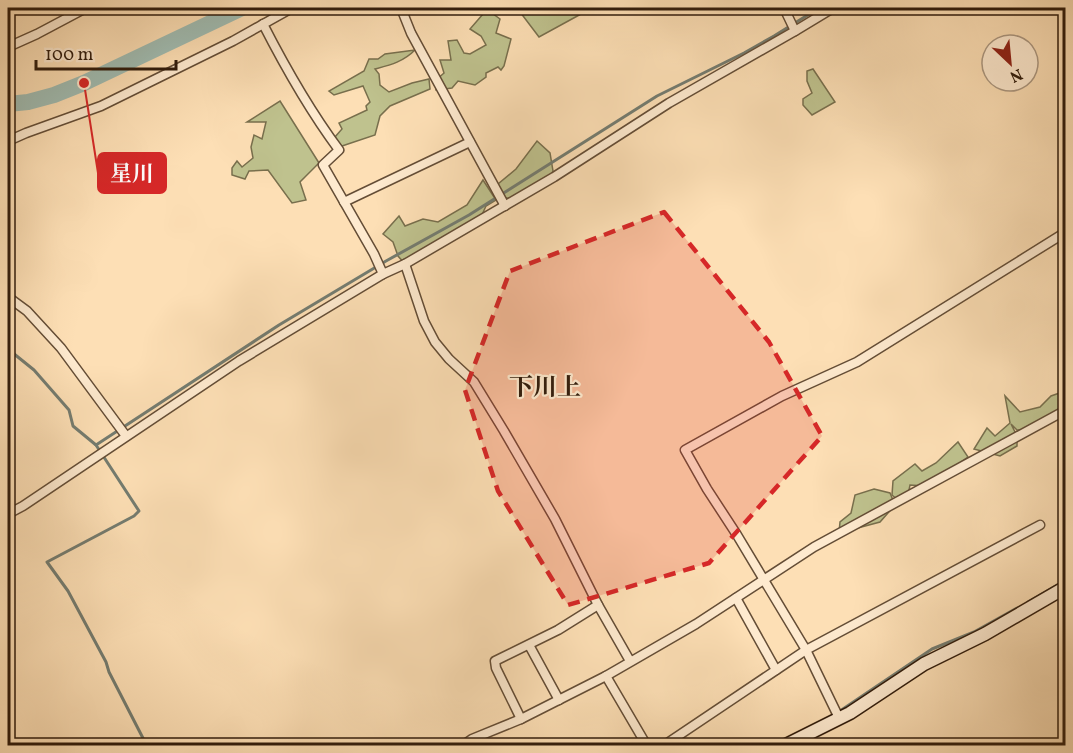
<svg xmlns="http://www.w3.org/2000/svg" width="1073" height="753" viewBox="0 0 1073 753" font-family="Vollkorn,'Noto Serif JP',serif">
	<style>
		.green { fill: #bfc28e; stroke: #786f4d; stroke-width: 1.5 }
		.lines { fill: none; stroke-linecap: round; stroke-linejoin: round }
		.stream { stroke: #747c70; stroke-width: 3 }
		.river { stroke: #a0bcb2; stroke-width: 16 }
		.street-casing { stroke: #644d36; stroke-width: 11 }
		.secondary-casing { stroke: #311c0c; stroke-width: 15 }
		.street { stroke: #feeacf; stroke-width: 8 }
		.secondary { stroke: #feeacf; stroke-width: 12 }
		.marked { fill: #d62828; fill-opacity: 0.2; stroke: #d62828; stroke-width: 4.5; stroke-dasharray: 12 8; stroke-linejoin: round }
		.labels { text-anchor: middle; stroke-width: 4.5; stroke-linejoin: round; paint-order: stroke }
		.quarter-label { font-size: 24px; font-weight: bold; fill: #311c0c; stroke: #feeacf }
		.leader { fill: none; stroke: #d62828; stroke-width: 2 }
		.callout-dot { fill: #d62828; stroke: #feeacf; stroke-width: 2 }
		.callout { fill: #d62828; stroke: #d62828; stroke-width: 2 }
		.callout-label { font-size: 22px; text-anchor: middle; font-weight: bold; fill: #fff }
	</style>
	<rect width="100%" height="100%" fill="#fddfb5"/>
	<filter id="stains"><feTurbulence type="fractalNoise" baseFrequency=".00333" numOctaves="4"/><feColorMatrix values="0 0 0 0 .2 0 0 0 0 .09 0 0 0 0 .02 0 0 0 .5 -.17"/></filter>
	<radialGradient id="worn" r=".72"><stop offset=".6" stop-color="#630" stop-opacity="0"/><stop offset="1" stop-color="#630" stop-opacity=".3"/></radialGradient>
	<g class="green">
		<polygon points="476,8 485,8 500,19 496,33 511,39 504,66 501,70 498,67 486,73 486,77 475,85 458,81 452,88 436,90 436,80 444,73 440,60 451,60 448,41 457,40 464,53 470,54 486,45 481,36 470,29 483,14"/>
		<polygon points="517,8 592,8 539,37"/>
		<path d="M 415,50 C 403,62 390,65 375,69 L 379,74 L 380,85 L 389,92 L 412,83 L 429,79 L 430,89 L 390,106 L 380,116 L 375,135 L 339,147 L 335,137 L 342,129 L 339,123 L 367,110 L 366,106 L 370,102 L 363,86 L 334,95 L 329,91 L 364,71 L 369,59 L 378,59 L 385,54 Z"/>
		<polygon points="813,69 835,102 812,115 803,105 803,99 812,93 807,81 807,71"/>
		<polygon points="280,101 319,163 300,182 306,200 292,203 268,170 249,171 245,179 232,175 232,168 237,161 242,167 253,158 251,147 254,135 262,139 266,122 247,122"/>
		<polygon points="537,141 550,153 554,177 515,200 502,197 498,184 516,169"/>
		<polygon points="483,180 496,200 486,206 481,217 405,264 398,256 393,242 383,234 399,216 405,226 423,219 438,222 467,205"/>
		<polygon points="1065,391 1065,410 1028,430 1017,430 1011,424 1017,436 1017,446 1000,456 974,449 987,428 995,436 1010,423 1005,396 1020,412 1040,407 1051,396"/>
		<polygon points="958,442 968,457 926,486 910,485 908,495 899,501 892,495 893,481 915,464 922,471 936,463"/>
		<polygon points="874,489 890,493 895,505 880,522 839,533 840,522 851,513 855,495"/>
	</g>
	<g class="lines">
		<g class="stream">
			<polyline points="8,349 34,370 69,410 73,426 96,445 139,511 134,516 47,562 68,591 106,662 109,672 147,746"/>
			<polyline points="96,445 279,325 386,261 469,215 657,96 744,53 774,36 819,8"/>
			<polyline points="1028,602 1066,580"/>
			<polyline points="837,713 932,649 974,632 1017,608"/>
		</g>
		<polyline class="river" points="8,104 28,102 54,95 84,83 242,8"/>
		<defs>
			<g id="street">
				<polyline points="401,8 411,33 505,206"/>
				<polyline points="784,8 795,31"/>
				<path d="M 263,24 C 285,67 310,111 339,150 L 323,165 L 374,254 L 383,274"/>
				<polyline points="8,47 37,34 86,8"/>
				<polyline points="8,141 26,133 101,106 233,41 292,8"/>
				<polyline points="344,202 470,142"/>
				<polyline points="405,264 424,321 435,342 449,359 474,382 504,431 555,519 598,605 630,661"/>
				<polyline points="8,297 27,311 61,348 126,436"/>
				<polyline points="8,514 23,506 239,361 383,274 405,264 554,177 669,103 795,31 833,8"/>
				<polyline points="736,598 776,670"/>
				<polyline points="529,645 559,700"/>
				<polyline points="606,676 647,746"/>
				<polyline points="839,718 806,650 737,535 707,489 685,450 782,396 857,362 1066,232"/>
				<polyline points="521,719 496,668 495,661 558,630 598,605"/>
				<polyline points="462,746 472,739 521,719 606,676 696,624 814,547 1066,410"/>
				<polyline points="663,746 806,650 1040,525"/>
			</g>
			<polyline id="secondary" points="784,746 850,713 924,664 985,634 1066,587"/>
		</defs>
		<use href="#street" class="street-casing"/>
		<use href="#secondary" class="secondary-casing"/>
		<use href="#street" class="street"/>
		<use href="#secondary" class="secondary"/>
	</g>
	<path class="marked" d="M 664,212 L 769,342 L 822,436 L 709,563 L 568,605 L 498,491 L 465,390 L 510,271 Z"/>
	<g class="labels">
		<g class="quarter-label">
			<text x="545" y="395">下川上</text>
		</g>
	</g>
	<path class="leader" d="M84 83L98 173"/>
	<circle class="callout-dot" cx="84" cy="83" r="6"/>
	<rect class="callout" x="98" y="153" width="68" height="40" rx="6"/>
	<g class="callout-label">
		<text x="132" y="181">星川</text>
	</g>
	<rect width="1073" height="753" fill="none" stroke="#fddfb5" stroke-width="30"/>
	<rect x="9" y="9" width="1055" height="735" fill="none" stroke="#311c0c" stroke-width="3"/>
	<rect x="15" y="15" width="1043" height="723" fill="none" stroke="#311c0c" stroke-width="1.5"/>
	<g transform="translate(1010 63) rotate(154)"><circle r="28" fill="#feeacf" stroke="#ac9881" stroke-width="1.5"/>
	<path d="M0-4.5L10 22L0 15L-10 22Z" fill="#8f2418"/>
	<text y="-9" font-size="16" font-weight="bold" text-anchor="middle" fill="#311c0c">N</text>
	</g>
	<path d="M36 60v9h140v-9" fill="none" stroke="#311c0c" stroke-width="3"/>
	<text x="45" y="60" font-size="18" fill="#311c0c" stroke="#feeacf" stroke-width="4.5" paint-order="stroke">100 m</text>
	<rect width="100%" height="100%" filter="url(#stains)"/>
	<rect width="100%" height="100%" fill="url(#worn)"/>
</svg>
